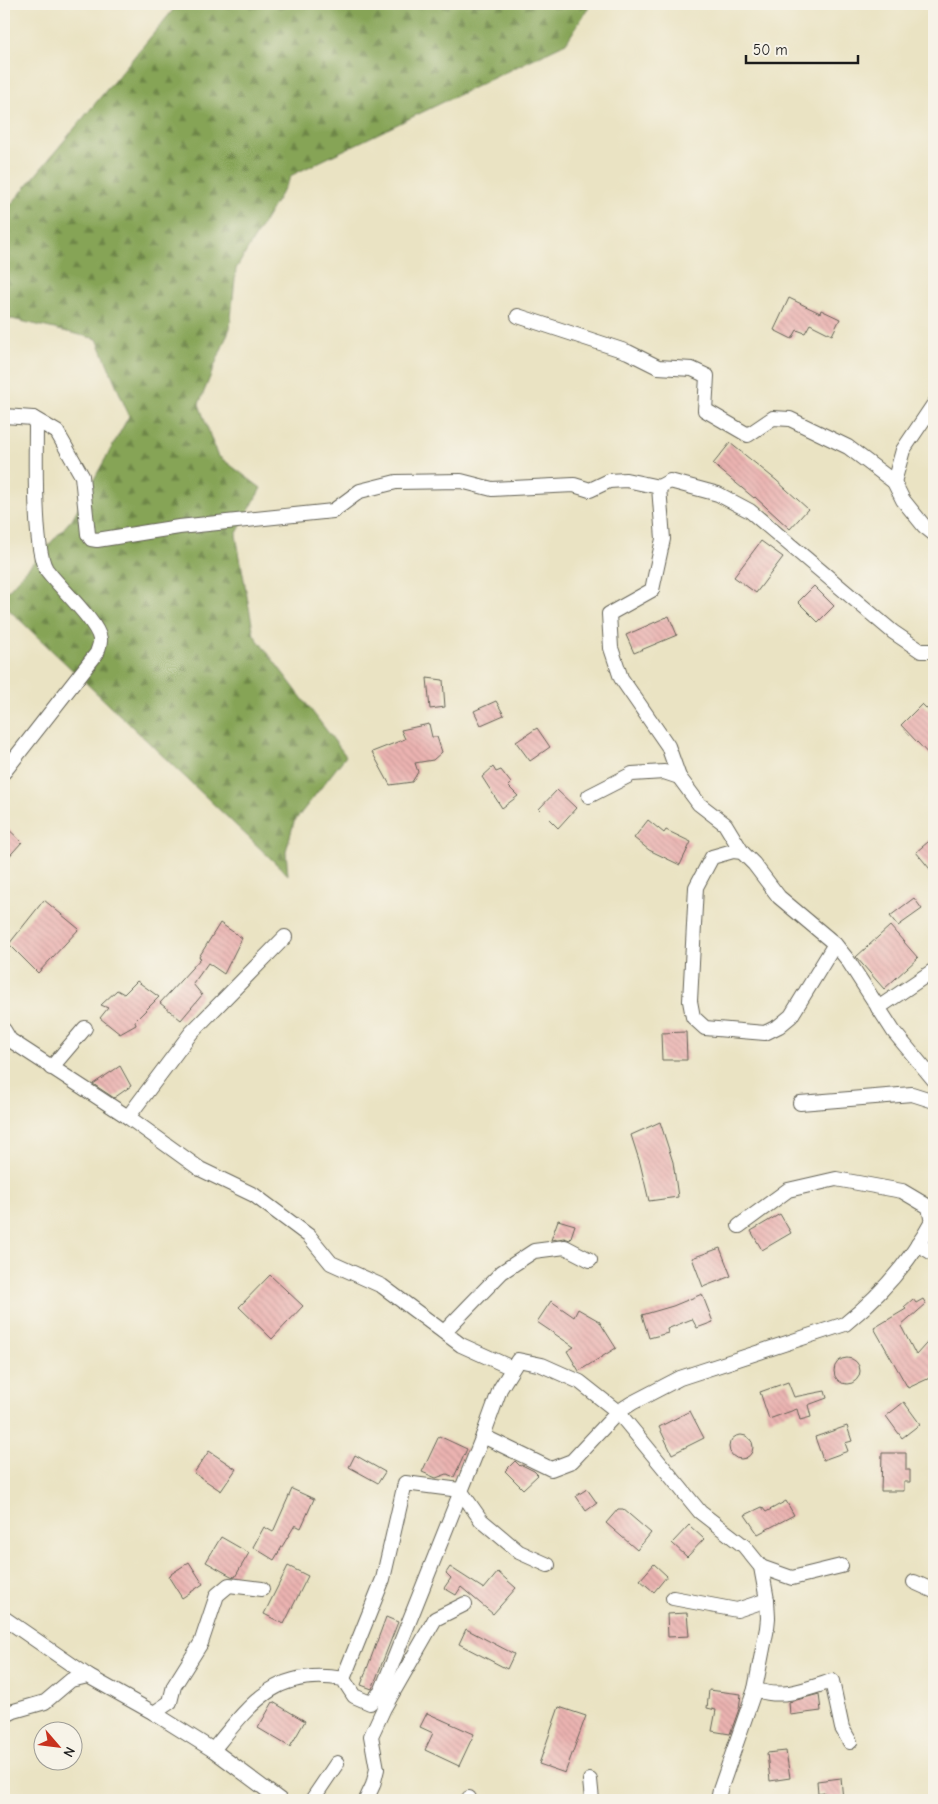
<svg xmlns="http://www.w3.org/2000/svg" width="938" height="1804" viewBox="0 0 938 1804" font-family="'Comic Neue',sans-serif">
	<style>
		.forest { fill: url(#forest-firs); stroke: #51603a }
		.building { fill: url(#building-back-hatch) }
		.lines { fill: none; stroke-linecap: round; stroke-linejoin: round }
		.minor-casing { stroke: #646256; stroke-width: 16 }
		.minor { stroke: #fff; stroke-width: 14 }
	</style>
	<defs>
		<pattern id="forest-firs" width="22" height="20" patternUnits="userSpaceOnUse" patternTransform="scale(1.25)"><rect width="22" height="20" fill="#86a457"/><path d="M5 1l3.5 6h-7zM16 11l3.5 6h-7z" fill="#6d8547"/></pattern>
		<pattern id="building-back-hatch" width="6" height="6" patternUnits="userSpaceOnUse" patternTransform="scale(1.25)"><rect width="6" height="6" fill="#ebb3b1"/><path d="M-1 5l2 2M0 0l6 6M5-1l2 2" fill="none" stroke="#c99998"/></pattern>
	</defs>
	<rect width="100%" height="100%" fill="#f7f3e8"/>
	<filter id="ink" filterUnits="userSpaceOnUse"><feTurbulence type="fractalNoise" baseFrequency=".02" numOctaves="2"/><feDisplacementMap in="SourceGraphic" scale="10" xChannelSelector="R" yChannelSelector="G"/><feConvolveMatrix kernelMatrix="1 2 1 2 8 2 1 2 1" color-interpolation-filters="sRGB"/></filter>
	<filter id="wash" filterUnits="userSpaceOnUse"><feTurbulence type="fractalNoise" baseFrequency=".0096" numOctaves="4" result="noise"/><feDisplacementMap in="SourceGraphic" scale="20" xChannelSelector="R" yChannelSelector="G"/><feGaussianBlur stdDeviation="1.12" result="paint"/><feColorMatrix in="noise" values="0 0 0 0 0 0 0 0 0 0 0 0 0 0 0 0 0 1.4 0 .05"/><feComposite in="paint" operator="in"/></filter>
	<g filter="url(#wash)">
		<rect width="100%" height="100%" fill="#eae3c3"/>
		<polygon class="forest" points="178,4 591,4 566,43 292,175 236,269 230,328 199,404 217,455 261,488 236,535 254,635 346,756 294,822 286,851 288,875 4,605 4,595 72,519 129,416 97,339 12,319 4,320 4,213"/>
		<g id="blocks">
			<g class="building">
				<polygon points="789,298 820,313 821,310 840,319 832,335 810,324 805,333 797,330 792,339 774,330"/>
				<polygon points="730,443 776,480 808,509 790,529 755,497 754,498 713,464"/>
				<polygon points="761,541 783,557 756,593 734,577"/>
				<polygon points="814,586 834,606 818,622 798,602"/>
				<polygon points="669,616 677,635 634,653 626,635"/>
				<polygon points="427,678 443,680 445,707 430,709"/>
				<polygon points="496,701 504,715 481,725 474,711"/>
				<polygon points="922,704 934,716 934,760 901,725"/>
				<polygon points="429,724 432,737 437,737 442,752 433,760 415,763 418,772 412,782 390,785 372,752 405,739 401,730"/>
				<polygon points="537,728 550,747 530,761 516,742"/>
				<polygon points="493,767 496,772 501,770 511,783 508,786 518,796 502,808 482,777"/>
				<polygon points="557,790 576,808 558,828 539,809"/>
				<polygon points="648,820 664,833 666,830 691,842 680,865 649,850 634,838"/>
				<polygon points="4,825 22,842 4,862"/>
				<polygon points="934,837 934,874 916,852"/>
				<polygon points="914,898 922,909 898,926 890,916"/>
				<polygon points="44,900 79,929 38,973 9,944"/>
				<polygon points="220,923 242,938 224,974 208,963 193,984 202,995 181,1020 160,1003 201,958 199,957"/>
				<polygon points="890,926 918,958 884,989 856,957"/>
				<polygon points="137,981 159,997 135,1021 136,1025 120,1034 100,1018 108,1008 101,1005 117,990 124,994"/>
				<polygon points="686,1032 687,1060 662,1060 661,1033"/>
				<polygon points="120,1066 131,1086 114,1098 93,1084"/>
				<polygon points="660,1122 673,1162 678,1197 649,1201 640,1163 631,1135"/>
				<polygon points="780,1214 791,1233 762,1250 751,1231"/>
				<polygon points="558,1220 575,1225 570,1240 564,1238 551,1240"/>
				<polygon points="720,1248 731,1276 703,1287 692,1258"/>
				<polygon points="270,1275 303,1306 272,1339 239,1307"/>
				<polygon points="702,1294 713,1322 697,1328 692,1319 667,1329 668,1333 649,1338 642,1315 673,1306"/>
				<polygon points="913,1299 916,1303 923,1299 926,1304 901,1326 916,1355 934,1335 934,1376 908,1388 874,1328 906,1309 904,1307"/>
				<polygon points="551,1301 574,1317 578,1309 599,1321 616,1348 579,1371 567,1351 574,1347 537,1322"/>
				<circle cx="847" cy="1371" r="13"/>
				<polygon points="788,1382 794,1397 825,1391 827,1398 808,1405 811,1417 800,1420 797,1409 769,1419 760,1392"/>
				<polygon points="904,1402 920,1424 902,1438 886,1416"/>
				<polygon points="690,1411 704,1438 672,1454 659,1427"/>
				<polygon points="847,1426 852,1441 845,1443 848,1451 823,1460 815,1437"/>
				<circle cx="741" cy="1447" r="12"/>
				<polygon points="439,1436 467,1449 454,1477 447,1474 436,1478 422,1472"/>
				<polygon points="209,1451 236,1469 221,1491 194,1473"/>
				<polygon points="882,1453 906,1453 906,1470 910,1470 910,1482 904,1482 904,1491 881,1491"/>
				<polygon points="355,1455 385,1472 378,1483 349,1467"/>
				<polygon points="515,1461 520,1466 522,1465 534,1471 538,1475 523,1489 505,1471"/>
				<polygon points="292,1489 314,1499 301,1528 295,1525 274,1560 253,1547 264,1527 273,1532"/>
				<polygon points="587,1489 597,1503 586,1511 576,1496"/>
				<polygon points="786,1501 794,1515 758,1534 745,1515 762,1507 766,1512"/>
				<polygon points="618,1509 623,1509 651,1533 637,1550 606,1523"/>
				<polygon points="689,1525 704,1539 687,1557 672,1543"/>
				<polygon points="221,1537 249,1553 235,1577 231,1576 206,1562"/>
				<polygon points="189,1562 203,1584 182,1598 168,1576"/>
				<polygon points="654,1564 667,1576 654,1592 640,1580"/>
				<polygon points="288,1566 308,1576 284,1624 264,1614"/>
				<polygon points="450,1567 484,1589 498,1572 516,1588 493,1614 461,1587 456,1595 444,1588 451,1578 446,1573"/>
				<polygon points="687,1613 689,1636 668,1637 667,1614"/>
				<polygon points="386,1617 398,1622 372,1689 361,1685"/>
				<polygon points="466,1629 514,1654 507,1669 459,1644"/>
				<polygon points="709,1690 741,1694 739,1709 730,1734 712,1731 716,1710 707,1708"/>
				<polygon points="819,1694 821,1711 790,1715 789,1702"/>
				<polygon points="273,1702 305,1721 290,1747 258,1728"/>
				<polygon points="559,1707 586,1716 565,1773 539,1764"/>
				<polygon points="427,1713 474,1734 459,1766 425,1750 433,1733 420,1727"/>
				<polygon points="786,1751 790,1778 770,1781 767,1753"/>
				<polygon points="841,1778 843,1800 824,1800 824,1792 818,1793 817,1781"/>
			</g>
		</g>
	</g>
	<g filter="url(#ink)">
		<use href="#blocks" fill-opacity="0" stroke="#646256" stroke-width="1"/>
		<g class="lines">
			<defs>
				<g id="minor">
					<polyline points="518,316 628,352 658,367 692,369 707,376 705,410 748,435 773,418 790,419 848,447 894,482 903,500 924,526 934,534"/>
					<polyline points="4,416 33,418 57,432 82,476 88,534 91,539 97,540 179,527 333,511 360,491 396,482 461,481 492,489 574,485 590,490 609,481 626,480 659,487 663,539 652,590 609,614 611,648 621,678 668,746 679,777 699,804 725,824 742,852"/>
					<polyline points="894,482 903,450 934,404"/>
					<polyline points="659,487 670,481 718,494 750,511 893,632 921,651 934,651"/>
					<path d="M 4,772 L 97,653 C 98,649 101,643 100,639 C 97,621 58,586 46,569 C 33,548 36,454 36,425 L 33,418"/>
					<polyline points="589,796 632,774 664,772 679,777"/>
					<polyline points="835,944 791,1016 779,1026 765,1033 705,1028 693,1017 690,1001 696,887 712,857 733,851 742,852 754,864 779,897 835,944 847,959 894,1032 934,1080"/>
					<polyline points="878,1008 934,970"/>
					<polyline points="4,1030 10,1040 128,1117 200,1169 254,1195 309,1236 331,1263 382,1286 461,1345 512,1368"/>
					<polyline points="51,1068 85,1028"/>
					<polyline points="800,1103 912,1094 934,1101"/>
					<polyline points="128,1117 191,1033 285,937"/>
					<polyline points="739,1226 788,1190 836,1179 902,1191 929,1207 932,1223"/>
					<polyline points="918,1244 934,1254"/>
					<polyline points="444,1332 502,1272 534,1251 565,1247 590,1260"/>
					<path d="M 483,1436 L 551,1469 L 572,1461 L 618,1412 L 632,1403 L 680,1378 L 845,1324 C 881,1295 912,1259 934,1218"/>
					<polyline points="761,1567 792,1578 841,1566"/>
					<polyline points="914,1582 934,1591"/>
					<polyline points="673,1598 737,1610 767,1600"/>
					<polyline points="4,1618 88,1676 154,1713 213,1750 280,1800"/>
					<polyline points="343,1679 383,1579 405,1483 460,1490 481,1520 519,1552 548,1565"/>
					<path d="M 755,1689 C 781,1700 807,1689 832,1681 L 842,1728 L 850,1742"/>
					<polyline points="154,1713 170,1702 174,1686 201,1643 217,1595 229,1585 262,1589"/>
					<polyline points="4,1716 14,1711 45,1702 71,1680 88,1676"/>
					<path d="M 213,1750 C 251,1703 276,1667 343,1679 L 354,1696 L 370,1703 L 381,1692 L 483,1436 L 500,1389 L 518,1360 L 542,1365 L 580,1382 L 618,1412 L 700,1512 L 744,1546 L 761,1567 L 767,1600 L 768,1618 L 767,1628 L 755,1689 L 720,1790 L 718,1800"/>
					<polyline points="590,1780 592,1800"/>
					<polyline points="312,1800 337,1763"/>
					<polyline points="366,1800 373,1785 377,1769 371,1736 384,1708 435,1619 465,1604"/>
					<polyline points="468,1800 469,1798"/>
				</g>
			</defs>
			<use href="#minor" class="minor-casing"/>
			<use href="#minor" class="minor"/>
		</g>
	</g>
	<rect width="938" height="1804" fill="none" stroke="#f7f3e8" stroke-width="20"/>
	<g transform="translate(58 1746) rotate(118)"><circle r="24" fill="#f7f3e8" stroke="#9f9d96"/>
	<path d="M0-4L9 19L0 12L-9 19Z" fill="#c8321e"/>
	<text y="-8" font-size="14" font-weight="bold" text-anchor="middle" fill="#1c1c1c">N</text>
	</g>
	<path d="M746 55v8h112v-8" fill="none" stroke="#1c1c1c" stroke-width="2.5"/>
	<text x="753" y="55" font-size="15" fill="#1c1c1c" stroke="#f7f3e8" stroke-width="4" paint-order="stroke">50 m</text>
</svg>
